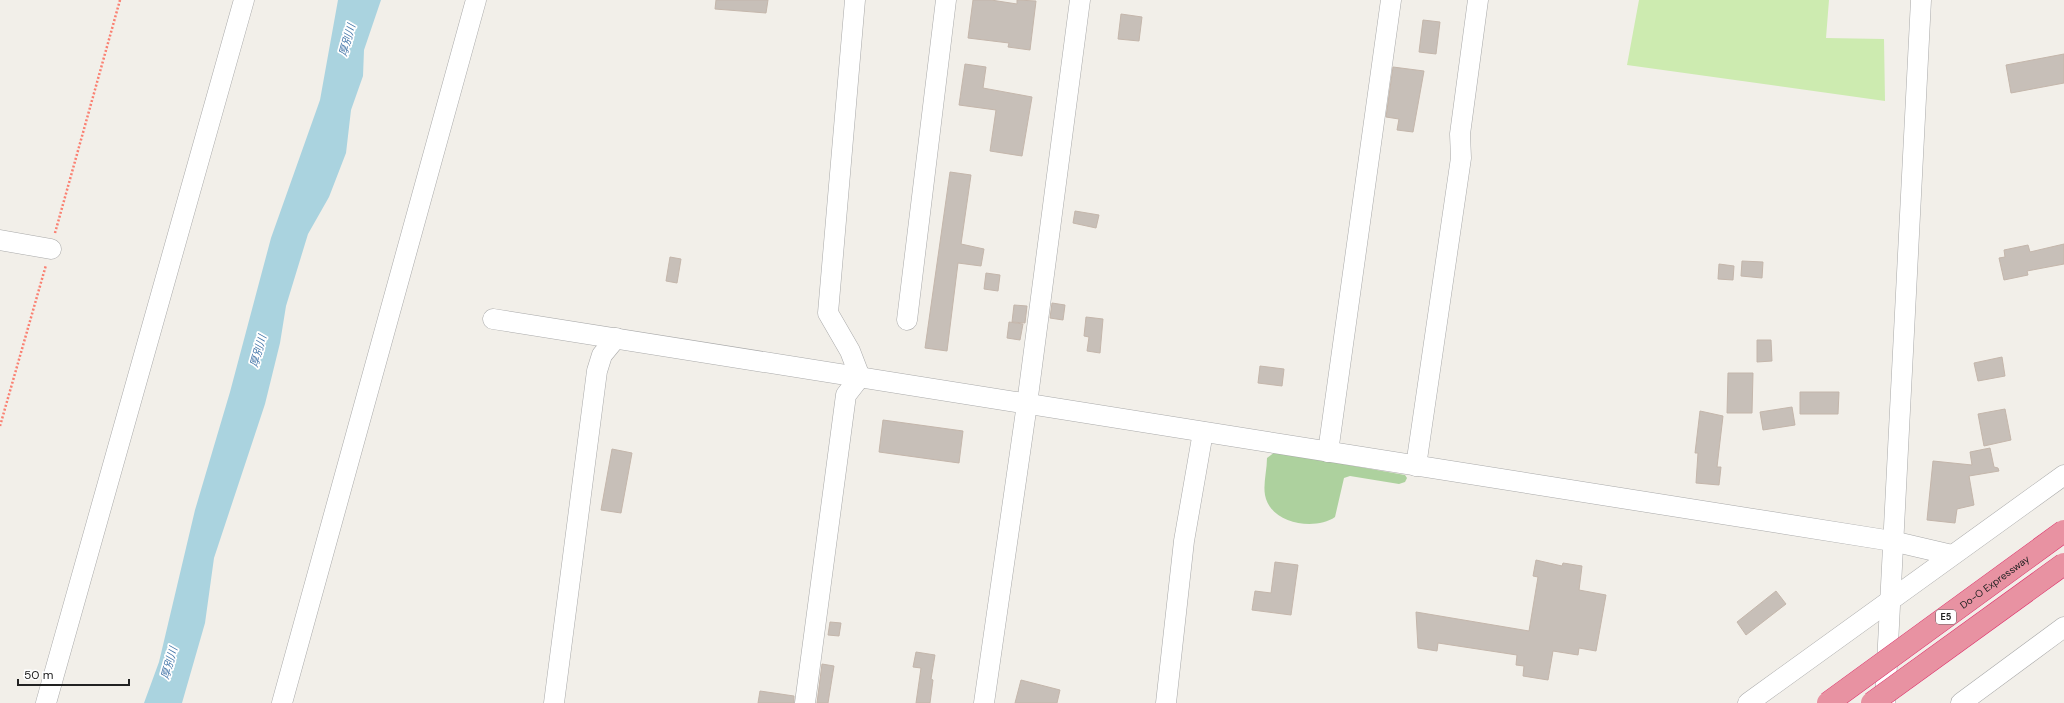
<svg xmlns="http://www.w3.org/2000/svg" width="2064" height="703" viewBox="0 0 2064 703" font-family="'DM Sans','Noto Sans JP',sans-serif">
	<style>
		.grass { fill: #cdebb0 }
		.forest { fill: #add19e }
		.water { fill: #aad3df }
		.building { fill: #c7bfb8; stroke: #c4b6ab }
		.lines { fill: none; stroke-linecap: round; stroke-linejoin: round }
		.minor-casing { stroke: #a9a9a9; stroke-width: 21 }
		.path { stroke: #fa8072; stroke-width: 2.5; stroke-dasharray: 2 2; stroke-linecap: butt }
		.minor { stroke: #fff; stroke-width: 20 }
		.highway-bridge-casing { stroke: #dc2a67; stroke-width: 23; stroke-linecap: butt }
		.highway-bridge { stroke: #e892a2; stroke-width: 22 }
		.labels { text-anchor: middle; stroke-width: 3.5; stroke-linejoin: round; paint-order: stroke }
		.shield { fill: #fff; stroke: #646464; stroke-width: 1 }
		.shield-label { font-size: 9px; font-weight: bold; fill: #222 }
		.street-label { font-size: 10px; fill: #222; stroke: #fff }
		.water-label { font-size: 11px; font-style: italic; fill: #4a7aab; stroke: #fff }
	</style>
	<rect width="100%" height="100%" fill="#f2efe9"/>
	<polygon class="grass" points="1639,0 1829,0 1826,38 1884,39 1885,101 1627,65"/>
	<path class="forest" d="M 1275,452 L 1405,475 L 1407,478 L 1405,482 L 1399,484 L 1350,476 L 1344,478 L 1335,517 C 1315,531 1270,524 1265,495 C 1263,484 1267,470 1267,458 Z"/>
	<polygon class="water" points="338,0 381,0 364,50 363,76 351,110 346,153 329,197 308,234 286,306 280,343 265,404 214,558 205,623 182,703 144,703 159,662 195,510 230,392 271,238 320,100"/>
	<g class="building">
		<polygon points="716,0 768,0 766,13 715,9"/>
		<polygon points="973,0 991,0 1017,4 1017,0 1036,1 1030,50 1008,47 1009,43 968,38"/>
		<polygon points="1121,14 1142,17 1139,41 1118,39"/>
		<polygon points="1423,20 1440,22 1436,54 1419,52"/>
		<polygon points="2064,54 2064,83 2011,93 2006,65"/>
		<polygon points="965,64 986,67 983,88 1032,97 1022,156 990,151 996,110 959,105"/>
		<polygon points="1393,67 1424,71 1413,132 1397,130 1399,119 1386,117"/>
		<polygon points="950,172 971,175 961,244 984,249 981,266 958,263 947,351 925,348"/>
		<polygon points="1075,211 1099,215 1096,228 1073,223"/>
		<polygon points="2064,244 2064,264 2027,271 2028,275 2004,280 1999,258 2005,257 2004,250 2028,245 2030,252"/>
		<polygon points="670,257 681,259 677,283 666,281"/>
		<polygon points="1742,261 1763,262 1762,278 1741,276"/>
		<polygon points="1719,264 1734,266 1733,280 1718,279"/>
		<polygon points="986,273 1000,275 998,291 984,289"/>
		<polygon points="1052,303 1065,305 1063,320 1050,318"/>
		<polygon points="1014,305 1027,306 1025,323 1012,322"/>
		<polygon points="1086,317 1103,319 1100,353 1087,351 1089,337 1084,336"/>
		<polygon points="1009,322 1023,324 1020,340 1007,338"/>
		<polygon points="1757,340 1771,340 1772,361 1757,362"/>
		<polygon points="2002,357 2005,376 1978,381 1974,363"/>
		<polygon points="1260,366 1284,369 1282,386 1258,383"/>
		<polygon points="1728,373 1753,373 1752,413 1727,413"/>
		<polygon points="1800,392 1839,392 1838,414 1800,414"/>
		<polygon points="1792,407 1795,425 1763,430 1760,412"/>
		<polygon points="2005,409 2011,440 1984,446 1978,414"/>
		<polygon points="1700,411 1723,416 1717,467 1721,467 1719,485 1696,483 1698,453 1695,453"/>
		<polygon points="883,420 963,431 959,463 879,452"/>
		<polygon points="1990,448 1994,467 1998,468 1999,471 1969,476 1974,505 1957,509 1955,523 1927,520 1933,461 1972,465 1970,452"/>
		<polygon points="612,449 632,453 621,513 601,510"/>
		<polygon points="1536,560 1562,566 1563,563 1582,566 1579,590 1606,595 1596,651 1579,648 1578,655 1553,651 1548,680 1523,676 1524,666 1516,665 1517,655 1438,643 1437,651 1418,648 1416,612 1529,631 1538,577 1533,576"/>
		<polygon points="1275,562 1298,565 1291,615 1252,610 1255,591 1271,593"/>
		<polygon points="1776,591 1786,604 1746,635 1737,622"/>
		<polygon points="830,622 841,623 839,636 828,635"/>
		<polygon points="916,652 935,655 931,679 933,680 930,703 916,703 921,668 913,667"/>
		<polygon points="822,664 834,666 828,703 817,703"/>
		<polygon points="1021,680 1060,690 1057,703 1015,703"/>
		<polygon points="760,691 794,696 794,703 758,703"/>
	</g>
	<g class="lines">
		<defs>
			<g id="minor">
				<polyline points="0,240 51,249"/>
				<polyline points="493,319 1892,541 1952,555"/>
				<polyline points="907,320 946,0"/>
				<polyline points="1328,452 1391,0"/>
				<polyline points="1416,466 1461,158 1460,134 1478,0"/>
				<polyline points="46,703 244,0"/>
				<polyline points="282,703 476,0"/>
				<polyline points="554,703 597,371 602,355 616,338"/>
				<polyline points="805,703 846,395 860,377 850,351 828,313 855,0"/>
				<polyline points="984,703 1027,404 1080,0"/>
				<polyline points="1166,703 1184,541 1203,432"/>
				<polyline points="1748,703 2064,475"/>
				<polyline points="1885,703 1921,0"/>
				<polyline points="1961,703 2064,627"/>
			</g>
		</defs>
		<use href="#minor" class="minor-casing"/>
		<g class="path">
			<polyline points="55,233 120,0"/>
			<polyline points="0,426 46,265"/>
		</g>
		<use href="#minor" class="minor"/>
		<defs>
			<g id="highway-bridge">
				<path id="s1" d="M 1828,703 L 2064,531"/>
				<polyline points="1872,703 2064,564"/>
			</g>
		</defs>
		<use href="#highway-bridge" class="highway-bridge-casing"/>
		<use href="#highway-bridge" class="highway-bridge"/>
	</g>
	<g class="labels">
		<rect class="shield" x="1936" y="610" width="20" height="14" rx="3"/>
		<g class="shield-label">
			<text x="1946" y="620">E5</text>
		</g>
		<g class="street-label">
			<text dy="4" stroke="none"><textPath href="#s1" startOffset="206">Do-O Expressway</textPath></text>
		</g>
		<g class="water-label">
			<text transform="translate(347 40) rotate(-74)" y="4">厚別川</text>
			<text transform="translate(258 351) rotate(-74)" y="4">厚別川</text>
			<text transform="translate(169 663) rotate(-74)" y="4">厚別川</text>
		</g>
	</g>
	<path d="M18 679v6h111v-6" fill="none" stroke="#222222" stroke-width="2"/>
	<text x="24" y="679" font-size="12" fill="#222222" stroke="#ffffff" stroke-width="3" paint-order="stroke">50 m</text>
</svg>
